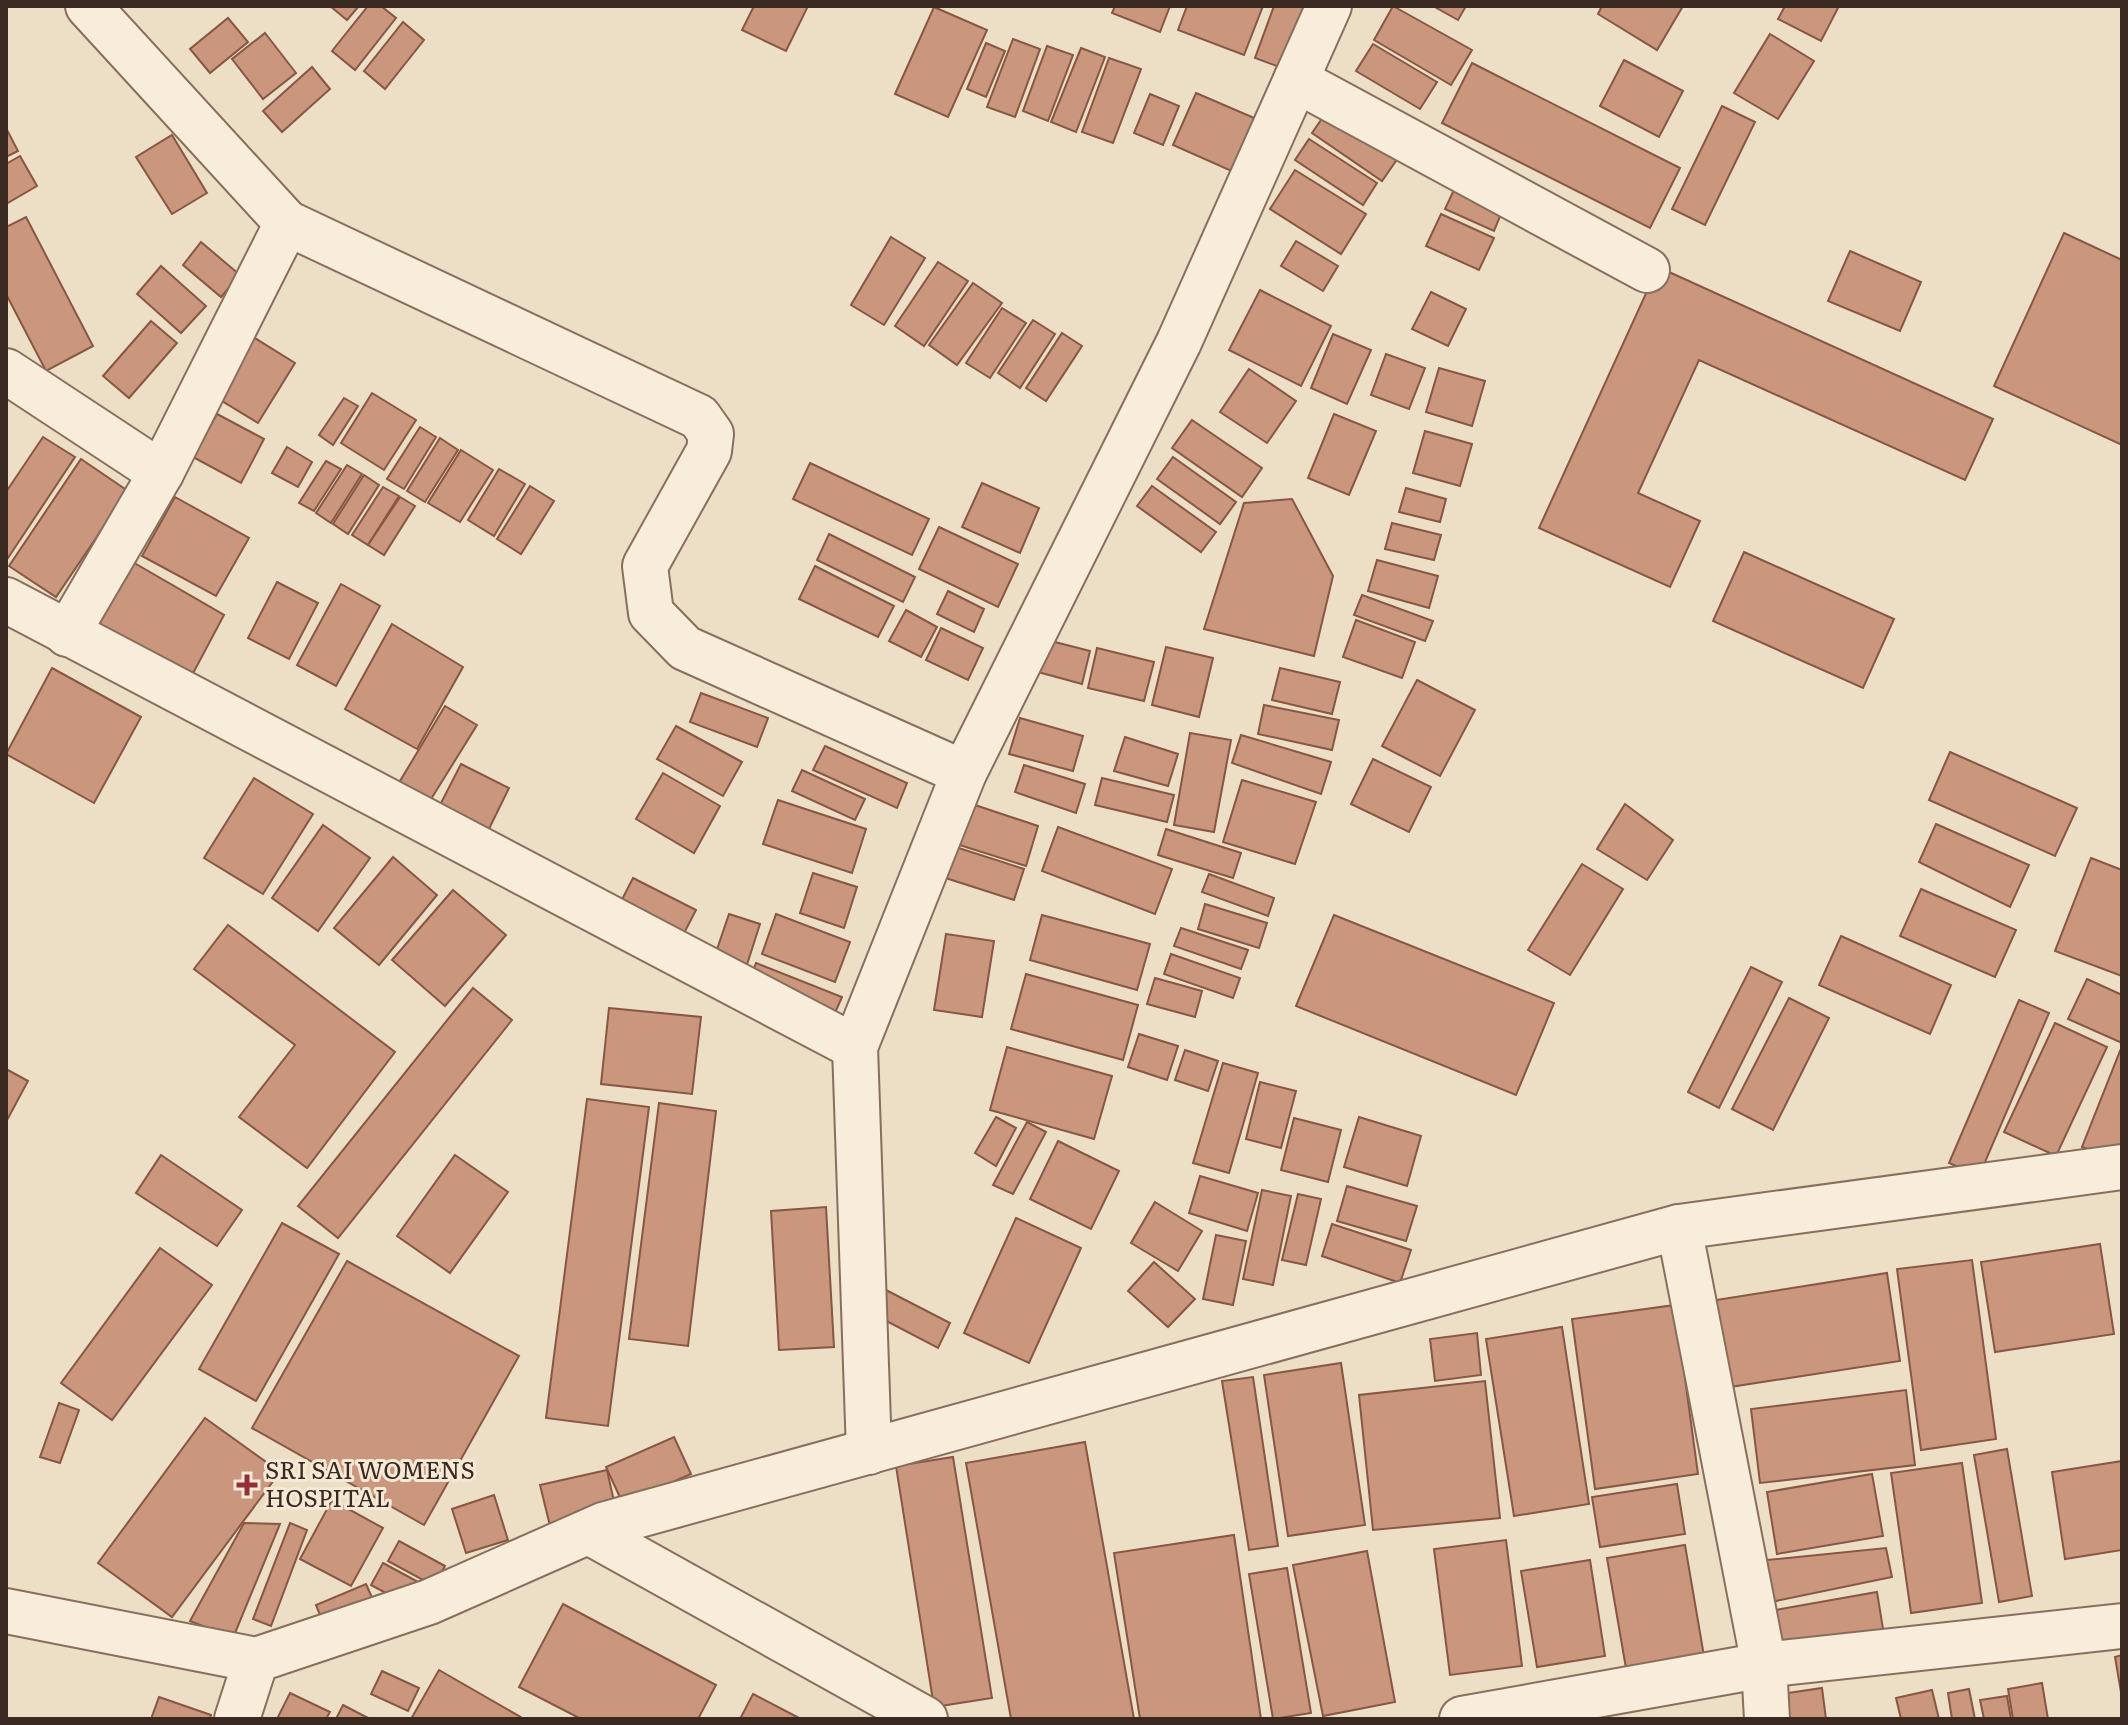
<svg xmlns="http://www.w3.org/2000/svg" width="2128" height="1725" viewBox="0 0 2128 1725" font-family="Literata,serif">
	<style>
		.building { fill: #ca967d; stroke: #875743; stroke-width: 2 }
		.lines { fill: none; stroke-linecap: round; stroke-linejoin: round }
		.street-casing { stroke: #886f5c; stroke-width: 48 }
		.street { stroke: #f8ecda; stroke-width: 44 }
		.poi-dot { fill: #952e39; stroke: #f5e9d6; stroke-width: 3 }
		.labels { text-anchor: middle; stroke-width: 6; stroke-linejoin: round; paint-order: stroke }
		.poi-label { font-size: 24px; fill: #392920; stroke: #f5e9d6; text-anchor: start }
	</style>
	<rect width="100%" height="100%" fill="#eddec6"/>
	<g class="building">
		<polygon points="330,6 359,6 347,20"/>
		<polygon points="368,6 381,6 396,18 355,70 332,51"/>
		<polygon points="754,6 808,6 786,51 742,30"/>
		<polygon points="1115,6 1170,6 1160,32 1112,13"/>
		<polygon points="1187,6 1263,6 1244,55 1178,30"/>
		<polygon points="1274,6 1321,6 1296,73 1255,58"/>
		<polygon points="1393,6 1472,50 1451,85 1374,40"/>
		<polygon points="1433,6 1466,6 1458,20"/>
		<polygon points="1602,6 1683,6 1657,50 1598,14"/>
		<polygon points="1785,6 1839,6 1821,41 1778,19"/>
		<polygon points="934,7 987,30 948,117 895,94"/>
		<polygon points="228,18 248,42 210,73 190,49"/>
		<polygon points="403,22 424,40 385,89 364,71"/>
		<polygon points="265,33 296,73 263,99 232,59"/>
		<polygon points="1770,34 1814,61 1778,119 1734,93"/>
		<polygon points="1013,39 1040,49 1015,117 987,107"/>
		<polygon points="986,43 1005,51 986,97 967,89"/>
		<polygon points="1373,44 1437,82 1420,109 1356,71"/>
		<polygon points="1047,46 1073,55 1048,121 1023,111"/>
		<polygon points="1081,48 1105,57 1076,132 1051,122"/>
		<polygon points="1109,58 1141,69 1113,143 1082,132"/>
		<polygon points="1624,60 1683,91 1659,137 1600,106"/>
		<polygon points="1472,63 1680,168 1650,228 1442,123"/>
		<polygon points="312,67 330,89 282,132 263,111"/>
		<polygon points="1196,93 1259,120 1236,173 1173,145"/>
		<polygon points="1150,94 1179,106 1163,145 1134,133"/>
		<polygon points="1722,106 1755,122 1705,225 1672,209"/>
		<polygon points="1330,107 1400,155 1382,181 1312,133"/>
		<polygon points="6,128 18,151 6,157"/>
		<polygon points="172,135 207,193 172,214 136,157"/>
		<polygon points="1309,139 1377,183 1363,205 1295,160"/>
		<polygon points="20,156 37,186 6,204 6,164"/>
		<polygon points="1295,170 1366,214 1341,254 1270,209"/>
		<polygon points="1460,177 1508,197 1494,231 1445,209"/>
		<polygon points="1441,214 1494,238 1479,270 1426,246"/>
		<polygon points="26,217 93,346 46,371 6,294 6,227"/>
		<polygon points="2064,233 2122,260 2122,445 1994,386"/>
		<polygon points="891,237 925,258 884,325 851,305"/>
		<polygon points="1296,241 1338,266 1323,291 1281,266"/>
		<polygon points="201,242 240,275 221,297 183,265"/>
		<polygon points="1850,251 1921,282 1900,331 1828,301"/>
		<polygon points="938,262 968,281 924,346 895,326"/>
		<polygon points="161,266 206,306 181,333 137,294"/>
		<polygon points="1658,267 1993,419 1965,480 1699,360 1638,493 1700,521 1670,587 1539,528"/>
		<polygon points="973,283 1002,303 957,365 929,345"/>
		<polygon points="1260,290 1331,326 1301,386 1229,350"/>
		<polygon points="1431,292 1466,309 1448,346 1412,329"/>
		<polygon points="1002,308 1026,323 990,378 966,363"/>
		<polygon points="1033,320 1055,334 1020,388 998,373"/>
		<polygon points="151,321 177,343 129,398 103,376"/>
		<polygon points="1062,333 1082,346 1046,401 1026,388"/>
		<polygon points="1333,334 1371,350 1347,404 1311,388"/>
		<polygon points="250,335 295,363 258,423 212,395"/>
		<polygon points="1386,354 1425,368 1409,409 1371,395"/>
		<polygon points="1439,368 1485,381 1472,426 1426,412"/>
		<polygon points="1249,369 1296,401 1267,443 1220,412"/>
		<polygon points="372,393 416,420 384,470 341,443"/>
		<polygon points="344,398 358,406 333,445 319,435"/>
		<polygon points="217,414 264,439 241,483 193,457"/>
		<polygon points="1334,414 1376,431 1349,495 1308,478"/>
		<polygon points="1192,420 1262,468 1242,497 1172,448"/>
		<polygon points="420,427 436,437 404,489 387,479"/>
		<polygon points="1425,431 1472,444 1460,486 1413,473"/>
		<polygon points="43,437 75,457 6,561 6,492"/>
		<polygon points="440,438 458,450 425,502 407,491"/>
		<polygon points="287,447 312,462 298,487 272,473"/>
		<polygon points="461,450 493,470 460,522 428,503"/>
		<polygon points="1173,457 1236,502 1220,524 1157,479"/>
		<polygon points="81,459 128,491 56,597 9,566"/>
		<polygon points="326,461 341,469 314,511 299,503"/>
		<polygon points="810,463 929,519 912,555 793,499"/>
		<polygon points="347,465 362,474 331,523 316,513"/>
		<polygon points="499,469 525,484 494,536 468,520"/>
		<polygon points="364,475 379,485 348,534 333,524"/>
		<polygon points="982,483 1039,508 1020,553 962,527"/>
		<polygon points="530,486 554,501 521,554 497,539"/>
		<polygon points="1152,486 1216,532 1201,552 1137,506"/>
		<polygon points="383,487 399,496 368,545 352,535"/>
		<polygon points="1406,488 1446,499 1440,522 1399,512"/>
		<polygon points="175,497 249,538 216,596 142,556"/>
		<polygon points="400,497 415,506 384,555 368,545"/>
		<polygon points="1292,499 1333,576 1314,656 1204,629 1244,503"/>
		<polygon points="1392,523 1441,535 1434,560 1385,549"/>
		<polygon points="939,527 1018,564 998,607 919,569"/>
		<polygon points="829,534 915,577 903,602 817,560"/>
		<polygon points="1744,552 1894,619 1863,688 1713,621"/>
		<polygon points="124,557 224,615 189,681 87,626"/>
		<polygon points="1377,560 1438,576 1429,608 1368,591"/>
		<polygon points="815,566 894,606 878,637 799,599"/>
		<polygon points="277,582 318,603 289,659 248,638"/>
		<polygon points="341,584 380,606 336,686 297,665"/>
		<polygon points="948,591 984,609 974,632 937,614"/>
		<polygon points="1362,595 1433,621 1425,641 1354,615"/>
		<polygon points="906,610 937,627 921,657 889,641"/>
		<polygon points="1356,620 1415,642 1402,678 1343,657"/>
		<polygon points="392,624 463,667 417,749 345,709"/>
		<polygon points="941,628 983,648 968,680 926,660"/>
		<polygon points="1047,640 1090,651 1082,684 1038,672"/>
		<polygon points="1166,647 1213,658 1199,717 1152,705"/>
		<polygon points="1097,648 1154,662 1144,701 1088,688"/>
		<polygon points="52,668 141,717 94,803 6,754"/>
		<polygon points="1280,668 1340,682 1332,714 1272,700"/>
		<polygon points="1417,680 1475,710 1440,776 1382,746"/>
		<polygon points="701,693 768,718 757,747 690,722"/>
		<polygon points="1264,705 1339,720 1332,750 1258,734"/>
		<polygon points="445,706 477,725 428,804 397,786"/>
		<polygon points="1020,718 1083,736 1073,771 1009,754"/>
		<polygon points="676,726 742,762 723,796 657,759"/>
		<polygon points="1190,733 1231,740 1214,832 1174,825"/>
		<polygon points="1241,735 1331,762 1321,794 1232,763"/>
		<polygon points="1125,737 1178,754 1168,786 1114,771"/>
		<polygon points="825,746 907,783 897,808 813,770"/>
		<polygon points="1950,752 2077,808 2055,856 1929,800"/>
		<polygon points="1373,759 1431,787 1409,832 1351,804"/>
		<polygon points="461,764 509,788 489,829 440,805"/>
		<polygon points="1024,765 1085,784 1076,813 1015,792"/>
		<polygon points="802,770 865,799 855,820 792,791"/>
		<polygon points="663,773 720,806 694,853 636,819"/>
		<polygon points="254,778 313,814 263,894 204,858"/>
		<polygon points="1102,778 1174,795 1167,822 1095,805"/>
		<polygon points="1242,780 1316,802 1295,864 1223,842"/>
		<polygon points="957,799 1038,826 1026,866 944,840"/>
		<polygon points="778,800 866,829 852,873 763,844"/>
		<polygon points="1625,804 1673,840 1647,880 1597,849"/>
		<polygon points="1936,824 2029,865 2010,907 1919,862"/>
		<polygon points="323,825 370,858 318,931 272,898"/>
		<polygon points="1058,827 1172,869 1155,914 1042,871"/>
		<polygon points="1166,829 1241,853 1233,878 1158,855"/>
		<polygon points="940,842 1024,869 1014,900 930,873"/>
		<polygon points="393,857 437,895 379,965 334,928"/>
		<polygon points="2091,858 2122,870 2122,976 2055,951"/>
		<polygon points="1582,864 1623,889 1570,975 1528,950"/>
		<polygon points="813,873 857,887 844,928 800,913"/>
		<polygon points="1209,874 1274,898 1268,916 1202,892"/>
		<polygon points="633,878 696,910 678,945 615,913"/>
		<polygon points="1921,889 2016,930 1995,977 1900,936"/>
		<polygon points="453,890 506,935 445,1006 392,960"/>
		<polygon points="1205,904 1267,923 1259,948 1198,929"/>
		<polygon points="729,914 760,924 744,974 712,964"/>
		<polygon points="776,914 850,942 835,982 762,954"/>
		<polygon points="1042,915 1150,944 1137,990 1030,960"/>
		<polygon points="1334,915 1554,1003 1516,1095 1296,1006"/>
		<polygon points="228,925 395,1052 307,1168 239,1117 295,1045 194,969"/>
		<polygon points="1181,928 1248,950 1241,969 1174,946"/>
		<polygon points="946,934 994,941 982,1017 934,1010"/>
		<polygon points="1841,936 1951,985 1930,1034 1819,985"/>
		<polygon points="1171,954 1240,978 1233,998 1164,974"/>
		<polygon points="756,963 842,997 831,1022 747,987"/>
		<polygon points="1751,967 1782,982 1719,1108 1688,1092"/>
		<polygon points="1026,974 1138,1005 1123,1060 1011,1029"/>
		<polygon points="1155,978 1202,991 1195,1017 1147,1004"/>
		<polygon points="2087,979 2122,995 2122,1043 2068,1019"/>
		<polygon points="473,988 512,1020 338,1238 298,1206"/>
		<polygon points="1789,998 1829,1018 1773,1130 1732,1109"/>
		<polygon points="2019,1000 2049,1013 1979,1176 1949,1163"/>
		<polygon points="609,1008 701,1017 692,1094 601,1084"/>
		<polygon points="2055,1023 2107,1047 2056,1156 2004,1132"/>
		<polygon points="1139,1034 1178,1046 1167,1080 1128,1067"/>
		<polygon points="1007,1047 1112,1076 1094,1139 990,1110"/>
		<polygon points="1185,1050 1218,1061 1208,1091 1175,1080"/>
		<polygon points="2120,1051 2122,1052 2122,1162 2082,1147"/>
		<polygon points="1223,1063 1258,1073 1229,1173 1193,1163"/>
		<polygon points="6,1069 28,1081 6,1122"/>
		<polygon points="1260,1082 1296,1091 1281,1148 1246,1139"/>
		<polygon points="587,1099 649,1107 608,1426 546,1418"/>
		<polygon points="659,1103 716,1111 688,1346 629,1339"/>
		<polygon points="996,1117 1016,1128 996,1166 975,1153"/>
		<polygon points="1359,1117 1421,1136 1407,1186 1344,1167"/>
		<polygon points="1294,1118 1341,1130 1328,1182 1281,1170"/>
		<polygon points="1027,1122 1046,1132 1013,1194 993,1185"/>
		<polygon points="1058,1141 1119,1171 1091,1229 1030,1199"/>
		<polygon points="161,1155 242,1210 217,1246 136,1193"/>
		<polygon points="455,1155 508,1192 450,1273 397,1236"/>
		<polygon points="1200,1176 1258,1193 1247,1231 1189,1213"/>
		<polygon points="1347,1186 1417,1206 1406,1241 1337,1221"/>
		<polygon points="1262,1190 1291,1196 1273,1285 1243,1279"/>
		<polygon points="1298,1194 1321,1199 1306,1265 1282,1260"/>
		<polygon points="1155,1202 1202,1231 1178,1271 1131,1243"/>
		<polygon points="826,1207 834,1347 779,1350 771,1211"/>
		<polygon points="1016,1218 1081,1248 1029,1363 964,1333"/>
		<polygon points="282,1223 339,1254 256,1401 199,1369"/>
		<polygon points="1332,1224 1411,1250 1400,1283 1322,1256"/>
		<polygon points="1216,1235 1246,1241 1233,1305 1203,1299"/>
		<polygon points="2100,1244 2114,1334 1995,1352 1981,1262"/>
		<polygon points="160,1248 212,1285 112,1420 61,1383"/>
		<polygon points="1972,1260 1996,1439 1921,1450 1897,1269"/>
		<polygon points="347,1261 519,1356 424,1525 252,1428"/>
		<polygon points="1154,1262 1195,1299 1168,1327 1128,1291"/>
		<polygon points="1887,1273 1900,1361 1730,1387 1716,1300"/>
		<polygon points="884,1289 950,1323 938,1348 873,1314"/>
		<polygon points="1675,1305 1698,1474 1595,1489 1572,1319"/>
		<polygon points="1562,1327 1589,1504 1514,1516 1486,1339"/>
		<polygon points="1477,1333 1481,1375 1435,1381 1430,1339"/>
		<polygon points="1341,1363 1365,1525 1288,1536 1264,1375"/>
		<polygon points="1253,1377 1278,1546 1249,1550 1222,1381"/>
		<polygon points="1485,1381 1500,1518 1373,1530 1359,1395"/>
		<polygon points="1906,1390 1915,1465 1760,1483 1751,1409"/>
		<polygon points="59,1403 79,1410 60,1463 40,1457"/>
		<polygon points="205,1418 280,1472 172,1617 98,1563"/>
		<polygon points="674,1437 691,1474 623,1504 606,1467"/>
		<polygon points="1085,1442 1134,1719 1011,1719 966,1463"/>
		<polygon points="2007,1449 2032,1596 1999,1602 1974,1455"/>
		<polygon points="953,1457 992,1698 934,1707 896,1466"/>
		<polygon points="2122,1461 2122,1550 2065,1559 2052,1472"/>
		<polygon points="1962,1463 1982,1603 1911,1613 1891,1473"/>
		<polygon points="607,1470 617,1515 551,1530 540,1485"/>
		<polygon points="1872,1474 1883,1536 1777,1554 1767,1492"/>
		<polygon points="1677,1484 1685,1534 1600,1547 1592,1497"/>
		<polygon points="494,1495 508,1540 466,1553 452,1509"/>
		<polygon points="332,1500 383,1528 351,1586 300,1559"/>
		<polygon points="244,1523 280,1524 233,1638 190,1621"/>
		<polygon points="290,1523 307,1530 271,1626 253,1619"/>
		<polygon points="1234,1535 1261,1719 1140,1719 1114,1553"/>
		<polygon points="1506,1540 1522,1666 1450,1675 1434,1549"/>
		<polygon points="399,1541 445,1566 434,1586 388,1561"/>
		<polygon points="1685,1545 1705,1662 1627,1674 1607,1558"/>
		<polygon points="1886,1548 1892,1577 1766,1603 1757,1561"/>
		<polygon points="1367,1551 1395,1702 1323,1716 1293,1565"/>
		<polygon points="1590,1560 1605,1656 1537,1667 1521,1571"/>
		<polygon points="383,1563 420,1583 408,1605 371,1585"/>
		<polygon points="1287,1568 1311,1713 1273,1719 1249,1574"/>
		<polygon points="366,1584 377,1609 326,1630 316,1605"/>
		<polygon points="1877,1592 1884,1635 1777,1653 1770,1611"/>
		<polygon points="563,1604 716,1685 698,1719 581,1719 519,1687"/>
		<polygon points="2122,1655 2122,1698 2115,1657"/>
		<polygon points="439,1670 524,1719 411,1719"/>
		<polygon points="382,1671 419,1688 408,1711 371,1694"/>
		<polygon points="2042,1683 2048,1719 2013,1719 2008,1689"/>
		<polygon points="1822,1688 1826,1719 1777,1719 1774,1695"/>
		<polygon points="1969,1689 1975,1719 1952,1719 1948,1693"/>
		<polygon points="1932,1690 1939,1719 1901,1719 1896,1698"/>
		<polygon points="290,1693 330,1712 326,1719 277,1719"/>
		<polygon points="753,1694 801,1719 740,1719"/>
		<polygon points="2007,1696 2011,1719 1984,1719 1980,1700"/>
		<polygon points="159,1697 211,1715 210,1719 151,1719"/>
		<polygon points="343,1705 370,1719 336,1719"/>
	</g>
	<g class="lines">
		<defs>
			<g id="street">
				<polyline points="1296,80 1647,270"/>
				<polyline points="287,223 699,417 711,434 709,451 645,566 651,613 685,648 964,773"/>
				<polyline points="6,371 161,473"/>
				<polyline points="6,600 855,1047"/>
				<polyline points="67,634 161,473 287,223 88,6"/>
				<polyline points="1679,1227 1764,1665 1767,1719"/>
				<polyline points="869,1452 855,1047 964,773 1179,342 1329,6"/>
				<polyline points="589,1532 925,1719"/>
				<polyline points="6,1611 256,1660"/>
				<polyline points="237,1719 256,1660 429,1602 603,1525 1679,1227 2122,1167"/>
				<polyline points="1462,1719 1764,1665 2122,1626"/>
			</g>
		</defs>
		<use href="#street" class="street-casing"/>
		<use href="#street" class="street"/>
	</g>
	<path class="poi-dot" d="M243 1473h8v8h8v8h-8v8h-8v-8h-8v-8h8z"/>
	<g class="labels">
		<g class="poi-label">
			<text x="265" y="1479">SRI SAI WOMENS<tspan x="265" dy="28">HOSPITAL</tspan></text>
		</g>
	</g>
	<rect width="2128" height="1725" fill="none" stroke="#392920" stroke-width="16"/>
</svg>
